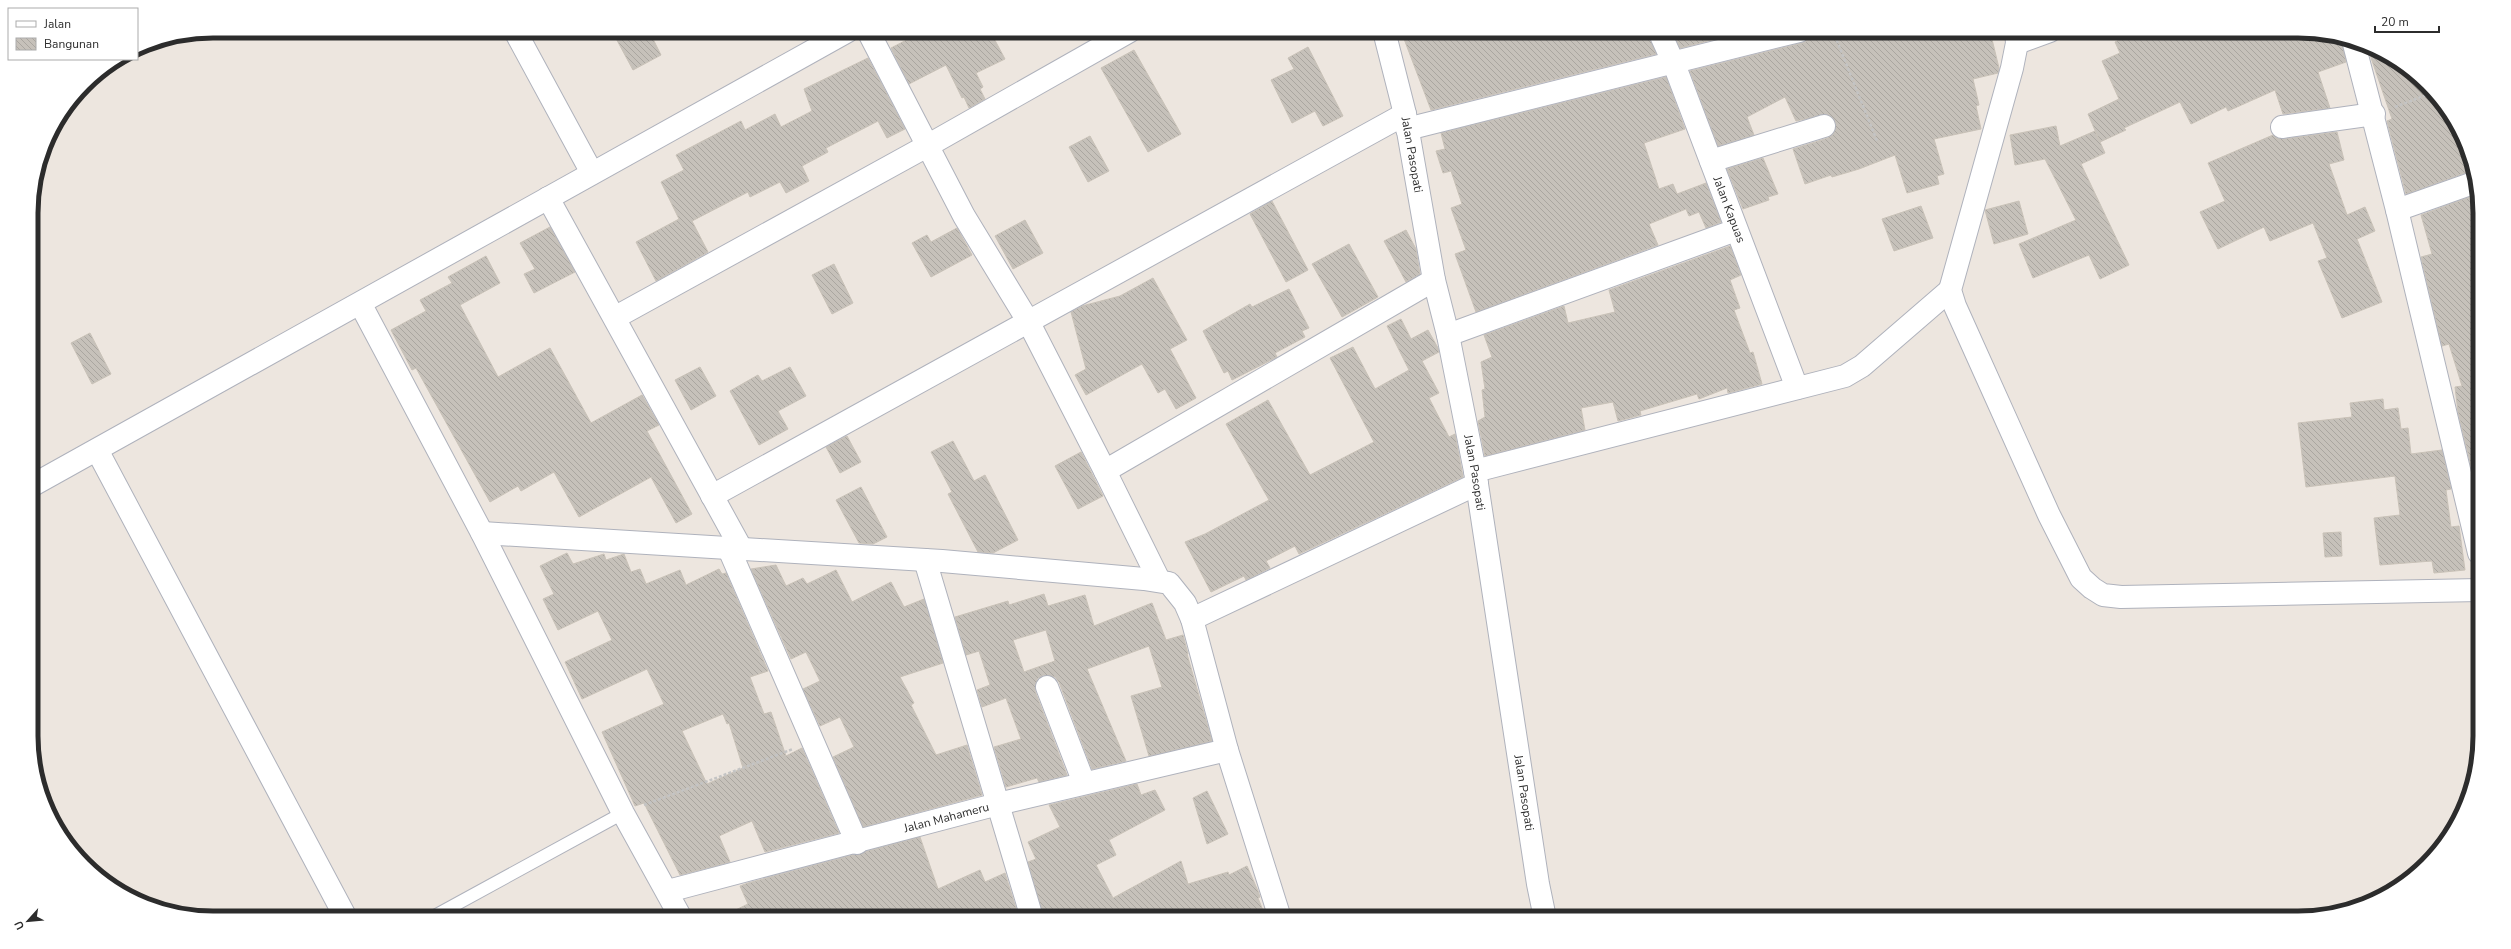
<svg xmlns="http://www.w3.org/2000/svg" width="2511" height="949" viewBox="0 0 2511 949" font-family="'Nunito Sans',sans-serif">
	<style>
		.building { fill: url(#building-back-hatch); stroke: #c9c2b8; fill-rule: evenodd }
		.lines { fill: none; stroke-linecap: round; stroke-linejoin: round }
		.lane-casing { stroke: #afb2bc; stroke-width: 14 }
		.street-casing { stroke: #afb2bc; stroke-width: 24 }
		.secondary-casing { stroke: #afb2bc; stroke-width: 24 }
		.path { stroke: #c4c4c4; stroke-width: 2.5; stroke-dasharray: 3 2; stroke-linecap: butt }
		.lane { stroke: #fff; stroke-width: 12 }
		.street { stroke: #fff; stroke-width: 22 }
		.secondary { stroke: #fff; stroke-width: 22 }
		.labels { text-anchor: middle; stroke-width: 4; stroke-linejoin: round; paint-order: stroke }
		.street-label { font-size: 12px; fill: #2c2c2c; stroke: #fff }
		.rim { fill: none; stroke: #2c2c2c; stroke-width: 5 }
	</style>
	<defs>
		<pattern id="building-back-hatch" width="6" height="6" patternUnits="userSpaceOnUse"><rect width="6" height="6" fill="#c6c1ba"/><path d="M-1 5l2 2M0 0l6 6M5-1l2 2" fill="none" stroke="#aaa6a0"/></pattern>
	</defs>
	<rect width="100%" height="100%" fill="#ede6df"/>
	<g class="building">
		<polygon points="612,31 649,31 661,55 633,70"/>
		<polygon points="924,31 990,31 1005,59 976,73 983,87 980,89 985,99 969,108 964,97 962,98 946,65 909,84 891,48"/>
		<polygon points="1401,31 1647,31 1656,54 1431,110"/>
		<polygon points="1673,31 1747,31 1680,48"/>
		<polygon points="1811,31 1830,31 1832,36 1850,31 1990,31 1999,68 1998,73 1973,79 1979,105 1976,106 1981,129 1934,139 1944,174 1937,176 1939,184 1907,193 1895,155 1859,169 1832,177 1831,175 1805,184 1793,149 1828,138 1833,134 1836,123 1832,117 1826,114 1796,121 1785,97 1747,117 1754,135 1718,146 1690,71 1802,43 1808,40"/>
		<polygon points="2138,31 2298,31 2341,38 2346,62 2318,72 2330,108 2283,114 2275,90 2228,111 2226,107 2191,124 2180,102 2124,128 2126,130 2100,142 2088,114 2119,99 2102,61 2120,53 2115,42"/>
		<polygon points="2367,46 2399,61 2435,93 2466,143 2473,170 2406,194 2387,121 2392,119"/>
		<polygon points="1308,47 1343,116 1323,126 1315,111 1292,123 1271,80 1294,69 1288,58"/>
		<polygon points="1134,50 1181,134 1148,152 1101,68"/>
		<polygon points="868,58 905,129 887,138 878,121 826,148 828,152 802,166 809,181 786,193 780,182 750,197 748,192 692,221 708,252 656,281 636,242 679,219 661,182 684,170 676,155 741,121 745,130 775,114 781,127 812,111 804,89"/>
		<polygon points="1666,77 1685,129 1644,143 1659,189 1673,184 1677,194 1706,183 1721,222 1706,228 1699,212 1689,216 1686,209 1649,224 1658,245 1476,312 1455,254 1466,250 1451,208 1462,204 1451,171 1443,173 1436,151 1445,149 1441,133"/>
		<polygon points="2056,126 2060,146 2095,131 2105,153 2081,164 2129,265 2100,279 2089,255 2033,278 2019,244 2076,220 2045,159 2015,165 2010,135"/>
		<polygon points="2337,132 2344,160 2329,164 2347,215 2365,207 2375,231 2357,239 2382,302 2342,318 2318,261 2327,258 2313,223 2270,241 2264,227 2218,249 2200,212 2225,201 2208,163 2273,135 2284,139"/>
		<polygon points="1090,136 1109,171 1088,182 1069,147"/>
		<polygon points="1763,158 1778,194 1768,197 1769,200 1743,209 1727,169"/>
		<polygon points="2478,194 2479,470 2472,470 2458,412 2455,387 2462,386 2449,344 2442,346 2421,257 2432,254 2421,215"/>
		<polygon points="1272,201 1308,270 1286,282 1250,214"/>
		<polygon points="2019,201 2028,234 1994,244 1985,210"/>
		<polygon points="1921,206 1933,238 1894,251 1882,219"/>
		<polygon points="1025,220 1043,253 1013,269 995,236"/>
		<polygon points="550,227 575,272 534,293 524,274 535,269 520,243"/>
		<polygon points="957,228 972,255 931,277 912,243 927,235 931,242"/>
		<polygon points="1406,230 1416,249 1420,274 1406,282 1384,241"/>
		<polygon points="1349,244 1378,297 1342,317 1312,264"/>
		<polygon points="1730,246 1741,275 1730,280 1740,308 1734,310 1750,353 1753,352 1762,384 1728,393 1727,388 1699,399 1697,394 1640,411 1641,415 1618,421 1613,402 1581,408 1585,430 1485,456 1478,421 1485,417 1482,390 1485,389 1481,362 1492,357 1484,335 1564,306 1568,323 1615,312 1609,290"/>
		<polygon points="486,256 500,283 460,305 498,377 550,348 591,423 642,395 659,425 647,431 692,514 676,523 651,477 579,517 554,472 521,491 518,486 490,502 416,368 412,370 391,330 426,311 420,300 452,283 448,277"/>
		<polygon points="834,264 853,303 832,314 812,275"/>
		<polygon points="1153,278 1187,340 1170,349 1196,398 1176,409 1165,389 1158,393 1142,364 1086,395 1075,375 1086,369 1071,312 1082,306 1120,296"/>
		<polygon points="1289,289 1309,328 1302,331 1305,337 1275,353 1277,357 1232,380 1228,371 1224,373 1203,331 1250,304 1252,307"/>
		<polygon points="1401,319 1411,339 1428,330 1438,348 1439,352 1422,361 1439,393 1429,398 1449,437 1455,434 1463,477 1299,554 1295,546 1266,561 1270,568 1246,580 1244,576 1211,592 1185,542 1205,534 1269,500 1226,424 1268,400 1310,475 1374,442 1330,358 1353,347 1375,389 1409,370 1387,326"/>
		<polygon points="90,333 111,374 92,384 71,343"/>
		<polygon points="700,367 716,396 691,410 675,380"/>
		<polygon points="790,367 806,396 778,411 788,429 759,445 730,391 758,375 762,381"/>
		<polygon points="2383,399 2384,410 2398,408 2401,429 2408,428 2411,454 2442,450 2451,489 2446,490 2451,527 2459,526 2465,570 2434,573 2432,561 2380,565 2374,518 2400,515 2395,476 2306,487 2298,423 2352,417 2350,403"/>
		<polygon points="847,436 861,462 840,473 826,447"/>
		<polygon points="953,441 974,481 985,475 1018,540 993,553 978,552 948,494 952,492 931,452"/>
		<polygon points="1081,452 1103,496 1078,509 1055,466"/>
		<polygon points="861,487 887,537 873,544 859,543 836,500"/>
		<polygon points="2341,532 2342,556 2325,557 2323,533"/>
		<path d="M 567,553 L 573,564 L 604,554 L 606,560 L 624,554 L 631,572 L 640,569 L 646,584 L 680,570 L 686,585 L 719,569 L 722,574 L 726,573 L 768,671 L 750,677 L 764,714 L 771,712 L 786,756 L 802,748 L 839,833 L 765,852 L 752,821 L 719,836 L 730,862 L 680,875 L 644,803 L 635,806 L 602,732 L 664,704 L 647,669 L 582,699 L 565,662 L 612,640 L 598,611 L 558,630 L 543,599 L 554,594 L 540,566 ZM 723,714 L 727,724 L 729,723 L 743,768 L 707,784 L 682,731 Z"/>
		<polygon points="776,565 786,586 803,578 807,584 836,570 852,602 891,582 904,607 924,599 943,663 900,677 914,703 911,705 936,755 967,745 982,795 863,827 833,757 854,747 840,717 820,726 803,689 820,681 806,652 791,659 751,569"/>
		<path d="M 1044,594 L 1048,606 L 1085,595 L 1094,626 L 1152,603 L 1166,640 L 1183,635 L 1188,654 L 1187,654 L 1212,741 L 1149,756 L 1131,696 L 1162,687 L 1149,646 L 1087,669 L 1126,761 L 1092,769 L 1059,682 L 1055,677 L 1043,675 L 1037,679 L 1035,691 L 1067,775 L 1039,782 L 1037,778 L 1006,787 L 994,747 L 1021,739 L 1006,698 L 982,707 L 977,690 L 990,685 L 979,651 L 966,655 L 955,617 L 1008,601 L 1009,605 ZM 1046,630 L 1055,661 L 1024,672 L 1013,640 Z"/>
		<polygon points="1137,784 1141,795 1155,790 1165,810 1109,840 1116,855 1096,865 1113,898 1181,861 1188,884 1228,872 1229,875 1247,866 1258,891 1260,897 1258,898 1266,918 1044,918 1028,862 1036,859 1028,842 1060,827 1049,805"/>
		<polygon points="1207,791 1228,834 1207,844 1193,798"/>
		<polygon points="920,837 938,889 980,870 985,882 1005,873 1019,918 719,918 748,904 740,886 748,883"/>
	</g>
	<g class="lines">
		<defs>
			<polyline id="lane" points="431,918 623,813"/>
			<g id="street">
				<polyline points="515,31 592,173"/>
				<polyline points="868,31 964,216 1028,321 1105,471 1434,280"/>
				<path id="s1" d="M 1384,31 L 1405,114 L 1434,280 L 1448,335 L 1475,471 L 1538,884 L 1545,918"/>
				<path id="s2" d="M 1659,31 L 1674,64 L 1797,388"/>
				<polyline points="2016,31 2017,43 2012,68 1950,290 1955,306 2049,515 2081,578 2092,588 2103,595 2121,597 2480,590"/>
				<polyline points="2353,40 2397,210 2479,553"/>
				<polyline points="2017,43 2050,31"/>
				<polyline points="2282,127 2374,114"/>
				<polyline points="1407,129 1799,31"/>
				<polyline points="1711,161 1824,126"/>
				<polyline points="548,198 742,550"/>
				<polyline points="2397,210 2476,182"/>
				<polyline points="361,305 482,533 623,813 681,918"/>
				<polyline points="616,317 927,146 1130,31"/>
				<polyline points="1448,335 1736,230"/>
				<polyline points="97,450 346,918"/>
				<polyline points="1105,471 1159,580"/>
				<polyline points="1475,471 1845,376 1862,366 1950,290"/>
				<polyline points="712,496 1405,114"/>
				<polyline points="482,533 942,561 1144,579 1169,583 1185,603 1192,619 1227,750 1280,918"/>
				<polyline points="729,549 857,843"/>
				<polyline points="925,560 1032,918"/>
				<polyline points="1192,619 1477,484"/>
				<polyline points="1047,687 1084,783"/>
				<path id="s3" d="M 668,891 L 998,804 L 1227,750"/>
			</g>
			<polyline id="secondary" points="33,485 848,31"/>
		</defs>
		<use href="#lane" class="lane-casing"/>
		<use href="#street" class="street-casing"/>
		<use href="#secondary" class="secondary-casing"/>
		<g class="path">
			<polyline points="1833,31 1877,141"/>
			<polyline points="2395,107 2434,92"/>
			<polyline points="644,805 793,749"/>
		</g>
		<use href="#lane" class="lane"/>
		<use href="#street" class="street"/>
		<use href="#secondary" class="secondary"/>
	</g>
	<g class="labels">
		<g class="street-label">
			<text dy="4" stroke="none"><textPath href="#s1" startOffset="127">Jalan Pasopati</textPath></text>
			<text dy="4" stroke="none"><textPath href="#s2" startOffset="192">Jalan Kapuas</textPath></text>
			<text dy="4" stroke="none"><textPath href="#s1" startOffset="451">Jalan Pasopati</textPath></text>
			<text dy="4" stroke="none"><textPath href="#s1" startOffset="775">Jalan Pasopati</textPath></text>
			<text dy="4" stroke="none"><textPath href="#s3" startOffset="288">Jalan Mahameru</textPath></text>
		</g>
	</g>
	<path d="M0 0H2511V949H0ZM213 38H2298A175 175 0 0 1 2473 213V736A175 175 0 0 1 2298 911H213A175 175 0 0 1 38 736V213A175 175 0 0 1 213 38Z" fill="#fff" fill-rule="evenodd"/>
	<path class="rim" d="M213 38H2298A175 175 0 0 1 2473 213V736A175 175 0 0 1 2298 911H213A175 175 0 0 1 38 736V213A175 175 0 0 1 213 38Z"/>
	<rect x="8" y="8" width="130" height="52" fill="#ffffff" stroke="#ababab"/>
	<rect x="16" y="21" width="20" height="6" fill="#ffffff" stroke="#ababab"/>
	<text x="44" y="28" font-size="12" fill="#2c2c2c">Jalan</text>
	<rect x="16" y="38" width="20" height="12" fill="url(#building-back-hatch)" stroke="#ababab"/>
	<text x="44" y="48" font-size="12" fill="#2c2c2c">Bangunan</text>
	<g transform="translate(28 921) rotate(243)" stroke="#ffffff" stroke-width="3" paint-order="stroke">
	<path d="M0-3L7 15L0 10L-7 15Z" fill="#2c2c2c"/>
	<text y="-6" font-size="11" font-weight="bold" text-anchor="middle" fill="#2c2c2c">U</text>
	</g>
	<path d="M2375 26v6h64v-6" fill="none" stroke="#2c2c2c" stroke-width="2"/>
	<text x="2381" y="26" font-size="12" fill="#2c2c2c" stroke="#ffffff" stroke-width="3" paint-order="stroke">20 m</text>
</svg>
